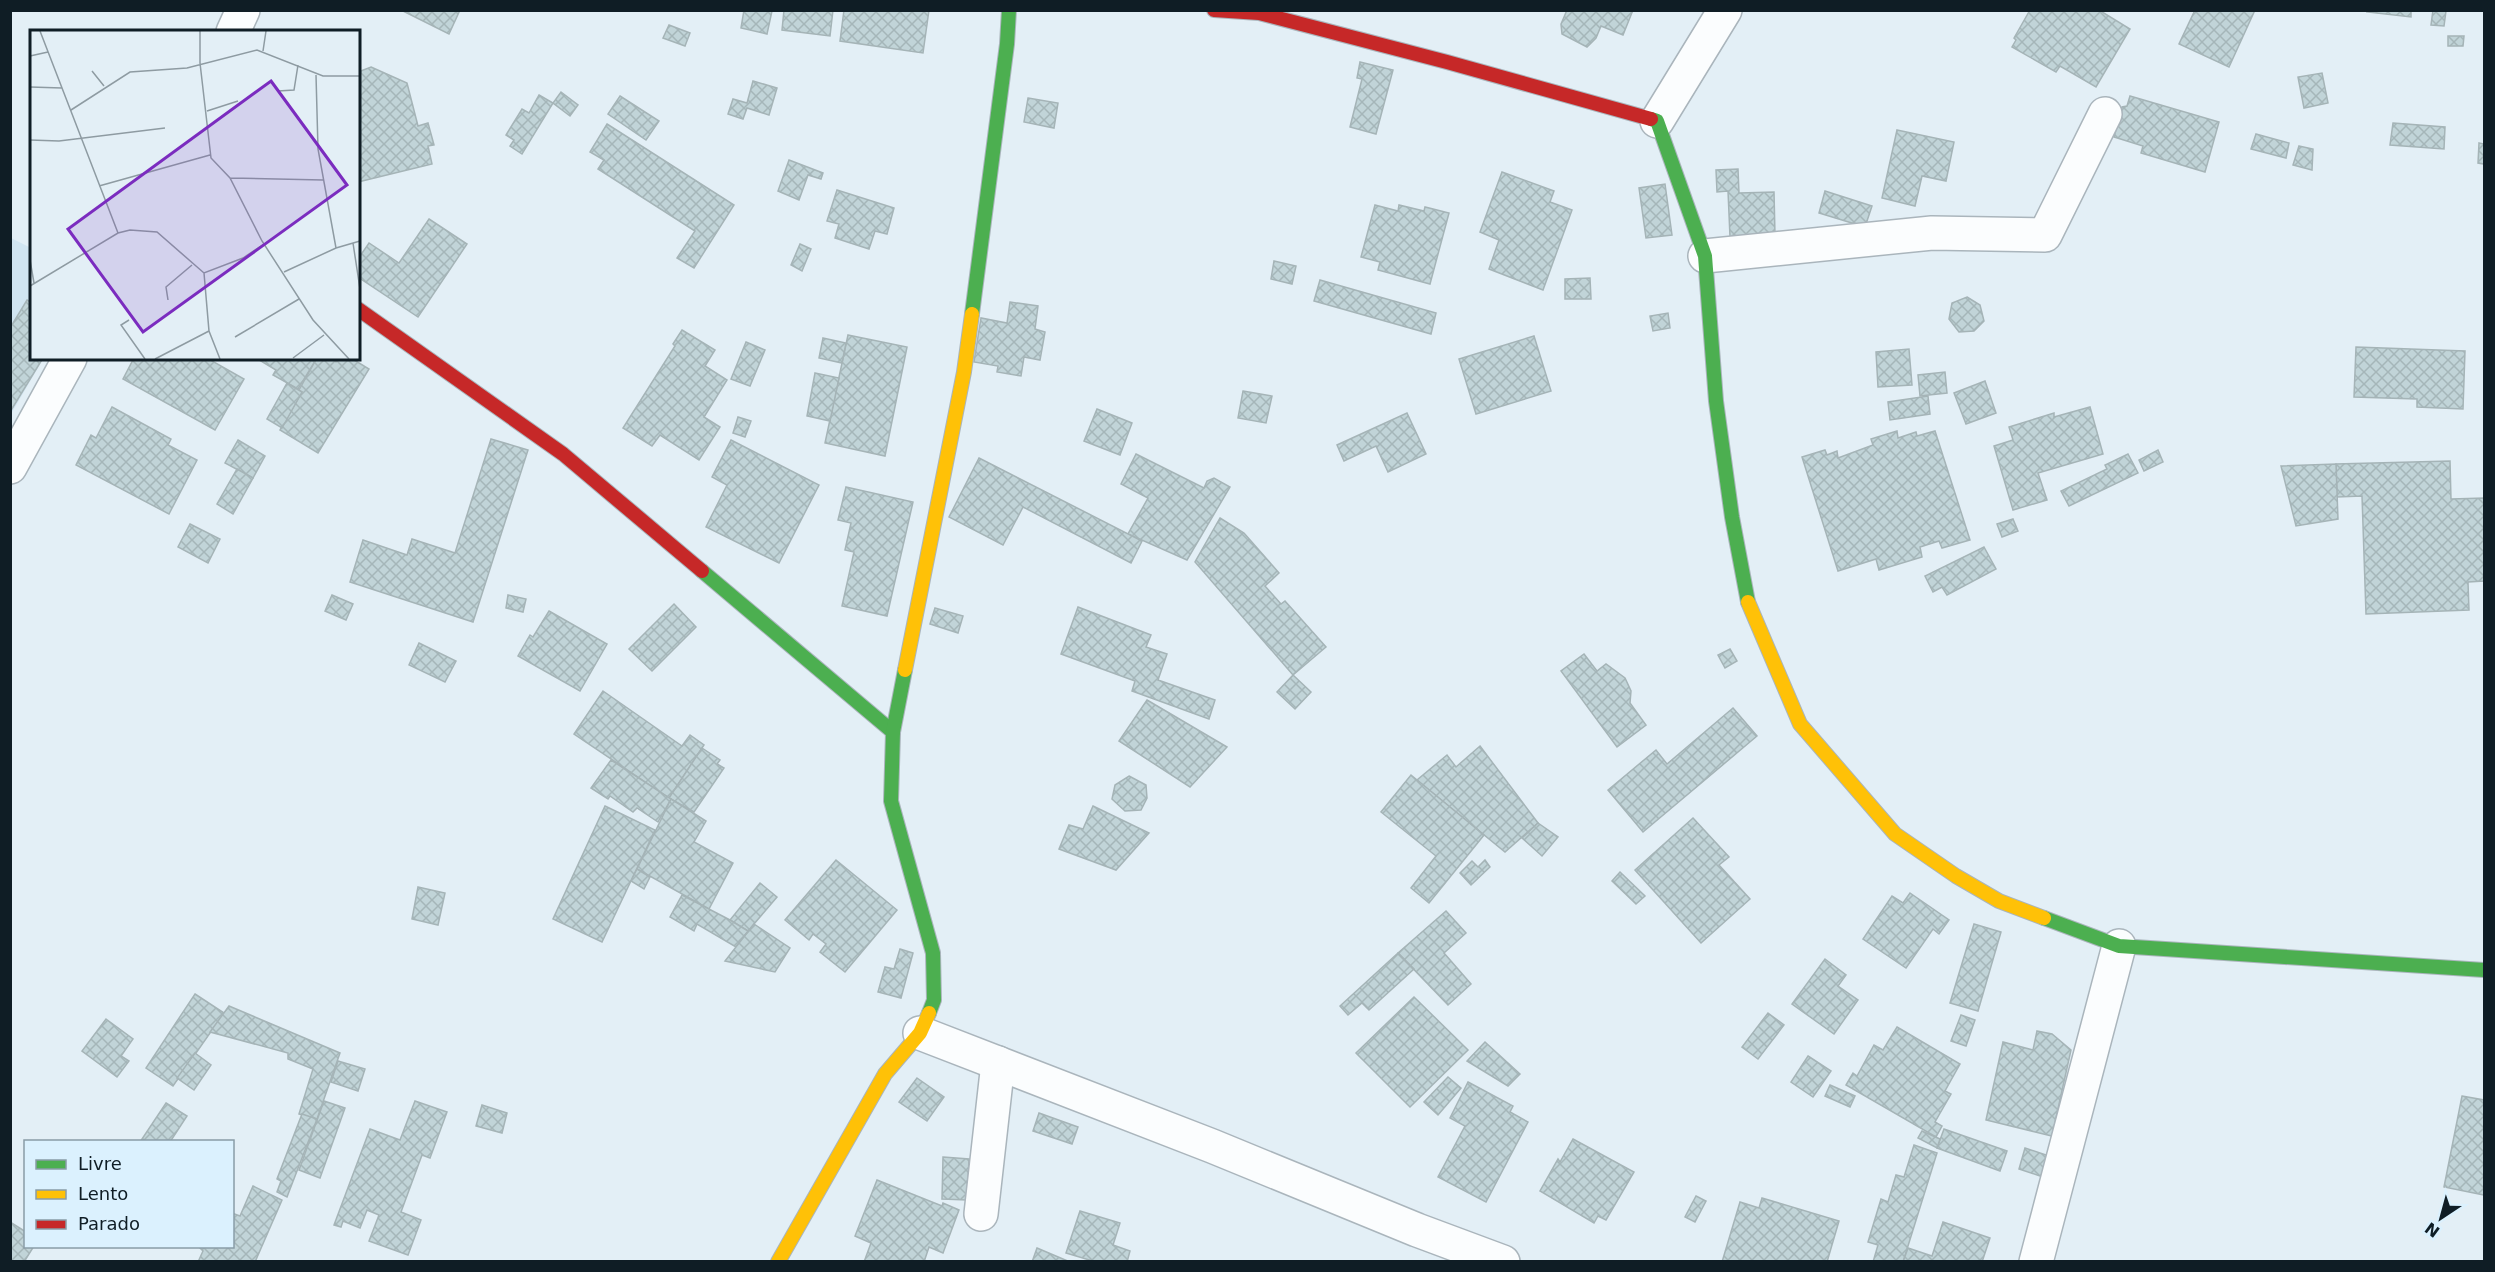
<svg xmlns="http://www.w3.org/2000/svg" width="2495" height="1272" viewBox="0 0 2495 1272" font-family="'DejaVu Sans',sans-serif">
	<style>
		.built { fill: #d1e5f1 }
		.building { fill: url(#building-cross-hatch); stroke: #a5b4b7; stroke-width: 1.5 }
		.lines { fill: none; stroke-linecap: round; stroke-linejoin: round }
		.street-casing { stroke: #aab5bc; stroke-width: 36 }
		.fast-casing { stroke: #aab5bc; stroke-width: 16 }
		.slow-casing { stroke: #aab5bc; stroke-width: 16 }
		.jam-casing { stroke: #aab5bc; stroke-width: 16 }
		.street { stroke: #fbfdfe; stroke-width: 33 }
		.fast { stroke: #4caf50; stroke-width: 14 }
		.slow { stroke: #ffc107; stroke-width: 14 }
		.jam { stroke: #c62828; stroke-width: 14 }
		.inset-road { fill: none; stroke: #8e9ba2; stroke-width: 1.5 }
		.view { fill: #7b2cbf; fill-opacity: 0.15; stroke: #7b2cbf; stroke-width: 3 }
		.inset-edge { fill: none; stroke: #0f1d25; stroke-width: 3 }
	</style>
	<defs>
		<pattern id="building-cross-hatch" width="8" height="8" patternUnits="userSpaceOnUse" patternTransform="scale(1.5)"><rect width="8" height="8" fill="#c1d4d8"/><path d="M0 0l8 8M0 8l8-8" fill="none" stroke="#a5b6b9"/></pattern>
	</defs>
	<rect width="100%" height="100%" fill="#e3eff6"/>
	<polygon class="built" points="11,238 31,248 32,358 43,359 11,414"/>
	<g class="building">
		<polygon points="401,10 460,10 449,34"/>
		<polygon points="744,10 772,11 767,34 741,28"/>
		<polygon points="784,10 833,10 830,36 782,30"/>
		<polygon points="844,10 929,10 923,53 840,41"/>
		<polygon points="1567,10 1633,10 1623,35 1601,26 1596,38 1587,47 1562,34 1561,24"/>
		<polygon points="2030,10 2099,10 2130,29 2096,87 2060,66 2056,72 2012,47 2016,40 2014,38"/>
		<polygon points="2195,10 2255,10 2229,67 2179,44"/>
		<polygon points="2368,10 2411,10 2411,17 2367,12"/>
		<polygon points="2433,10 2446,11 2444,26 2431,25"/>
		<polygon points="669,25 690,33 685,46 663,38"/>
		<polygon points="2448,36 2464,36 2463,46 2448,46"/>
		<polygon points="1360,62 1393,70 1376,134 1350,127 1362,79 1357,78"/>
		<polygon points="371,67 407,83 418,126 428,123 434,145 428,146 432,164 358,182 358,72"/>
		<polygon points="2322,73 2328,103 2304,108 2298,77"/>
		<polygon points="753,81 777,88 769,115 747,108 743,119 728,114 733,99 747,103"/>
		<polygon points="561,92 578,105 570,116 553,103"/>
		<polygon points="539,95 553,103 522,154 510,146 514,140 506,135 522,109 529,113"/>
		<polygon points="620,96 659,121 646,140 608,114"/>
		<polygon points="2130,96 2219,122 2205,172 2141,153 2143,146 2114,137 2122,107 2127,106"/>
		<polygon points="1028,98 1058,103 1054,128 1024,122"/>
		<polygon points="2393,123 2445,127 2444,149 2390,145"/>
		<polygon points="607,124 734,205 694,268 677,258 695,231 598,169 604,160 590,152"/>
		<polygon points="1897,130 1954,142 1946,181 1922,176 1915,206 1882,198"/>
		<polygon points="2256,134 2289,143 2286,158 2251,149"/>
		<polygon points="2479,143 2484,144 2484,164 2478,163"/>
		<polygon points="2299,146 2313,149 2312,170 2293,165"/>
		<polygon points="789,160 823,173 821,179 808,175 799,200 778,191"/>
		<polygon points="1738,169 1739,193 1774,192 1775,235 1730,237 1728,191 1717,192 1716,170"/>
		<polygon points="1502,172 1554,191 1550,202 1572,210 1543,290 1489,269 1499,240 1480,232"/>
		<polygon points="1665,184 1672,235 1646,238 1639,188"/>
		<polygon points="837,190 894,208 887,234 875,231 869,249 835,238 839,224 827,221"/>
		<polygon points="1825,191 1872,206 1865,227 1819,213"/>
		<polygon points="1375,205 1398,211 1399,205 1424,211 1425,207 1449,213 1430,284 1378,270 1380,262 1361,257"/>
		<polygon points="429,219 467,244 418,317 358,277 358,259 369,243 399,263"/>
		<polygon points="800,244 811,249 802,271 791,265"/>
		<polygon points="1274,261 1296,266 1292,284 1271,279"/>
		<polygon points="1590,278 1591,299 1565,299 1565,279"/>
		<polygon points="1320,280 1436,313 1431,334 1314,301"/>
		<polygon points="1967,297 1980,305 1984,321 1974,331 1959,332 1949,319 1952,303"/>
		<polygon points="27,300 32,303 32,358 43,358 10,412 10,328"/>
		<polygon points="1010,302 1038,306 1035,329 1045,332 1040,360 1024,357 1021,376 997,372 998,366 974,362 981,318 1007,323"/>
		<polygon points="1668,313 1670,328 1653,331 1650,316"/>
		<polygon points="682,330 715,350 705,366 727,380 704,417 720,427 699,460 660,435 652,446 623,428 675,346 673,344"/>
		<polygon points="848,335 907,347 885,456 825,443"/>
		<polygon points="1534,336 1551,391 1476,414 1459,359"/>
		<polygon points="823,338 846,343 842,363 819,358"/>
		<polygon points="746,342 765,350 750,386 731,379"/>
		<polygon points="2356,347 2465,351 2463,409 2417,407 2417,399 2354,397"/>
		<polygon points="1909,349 1912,385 1878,387 1876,352"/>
		<polygon points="134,358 213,358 212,361 244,379 215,430 123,379"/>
		<polygon points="256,358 317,358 298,389 273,375 276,370"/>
		<polygon points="317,358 330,358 336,362 338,358 351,358 369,369 318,453 280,430 302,392 299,390"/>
		<polygon points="1945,372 1947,393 1920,396 1918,375"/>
		<polygon points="815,373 839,378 830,421 807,416"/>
		<polygon points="1985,381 1996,413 1966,424 1954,393"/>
		<polygon points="287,383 302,392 282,428 267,419"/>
		<polygon points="1243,391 1272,396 1266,423 1238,418"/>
		<polygon points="1928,396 1930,414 1890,420 1888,402"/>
		<polygon points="112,407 171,439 168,445 197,460 169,514 76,465 91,435 96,438"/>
		<polygon points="2090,407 2103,454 2038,473 2047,500 2013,510 1994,446 2013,440 2009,427 2054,413 2054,417"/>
		<polygon points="1097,409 1132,423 1120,455 1084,441"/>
		<polygon points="1407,413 1426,454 1388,472 1376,446 1344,461 1337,445"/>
		<polygon points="738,417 751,421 745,437 733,433"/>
		<polygon points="1897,431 1898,438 1916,432 1917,436 1935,431 1970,540 1942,548 1939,541 1920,547 1922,557 1879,570 1876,559 1838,571 1802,457 1825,450 1827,455 1837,451 1838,458 1873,445 1871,439"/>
		<polygon points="491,439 528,450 473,622 350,582 363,540 407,555 412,539 455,553"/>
		<polygon points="238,440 265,456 253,478 225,463"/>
		<polygon points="731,440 819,485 779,563 706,527 727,485 712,477"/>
		<polygon points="2158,450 2163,462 2144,471 2139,460"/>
		<polygon points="1136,454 1204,488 1207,481 1214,478 1230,487 1187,560 1128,534 1148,498 1121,484"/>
		<polygon points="2128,454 2138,473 2069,506 2061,491 2107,469 2105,465"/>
		<polygon points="979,458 1142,541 1131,563 1023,507 1003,545 949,517"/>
		<polygon points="2450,461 2451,499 2484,498 2484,581 2468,582 2469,610 2366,614 2362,496 2337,497 2336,464"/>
		<polygon points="2336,464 2338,519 2296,526 2281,466"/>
		<polygon points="237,469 253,478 233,514 217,504"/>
		<polygon points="846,487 913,502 887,616 842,606 854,552 845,550 851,523 838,520"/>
		<polygon points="1220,518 1244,533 1279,573 1265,586 1281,604 1285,601 1326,647 1293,675 1195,562"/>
		<polygon points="2013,519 2018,531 2002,537 1997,524"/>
		<polygon points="190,524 220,539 208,563 178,547"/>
		<polygon points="1984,547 1996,569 1947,595 1942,587 1933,592 1925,576"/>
		<polygon points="332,595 353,604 346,620 325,611"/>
		<polygon points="508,595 526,599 523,612 506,608"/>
		<polygon points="674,604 696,627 652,671 629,649"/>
		<polygon points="1078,607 1151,635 1146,647 1167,654 1158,680 1215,700 1209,719 1132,691 1135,681 1061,654"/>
		<polygon points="935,608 963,616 958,633 930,624"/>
		<polygon points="549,611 607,644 580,691 518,656 530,635 533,637"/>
		<polygon points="419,643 456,661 445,682 409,665"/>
		<polygon points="1730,649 1737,661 1725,668 1718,655"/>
		<polygon points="1584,654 1597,671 1606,664 1625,678 1631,691 1630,703 1646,725 1617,747 1561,671"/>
		<polygon points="1293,675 1311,692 1295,709 1277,692"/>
		<polygon points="603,691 682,746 690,735 704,745 669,798 574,734"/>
		<polygon points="1147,700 1227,747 1190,787 1119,741"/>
		<polygon points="1733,708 1757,736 1643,832 1608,790 1656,750 1667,764"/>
		<polygon points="1480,746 1538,823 1505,852 1417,780 1447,755 1456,767"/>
		<polygon points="702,748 720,760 717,764 724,768 694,812 669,798"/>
		<polygon points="611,760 671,799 658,822 637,808 633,812 610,796 608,799 591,788"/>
		<polygon points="1411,775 1484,835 1429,903 1411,888 1436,856 1381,812"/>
		<polygon points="1129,776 1146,785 1147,798 1141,810 1125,811 1112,799 1115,785"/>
		<polygon points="671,799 706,821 694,842 733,863 709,909 637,869"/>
		<polygon points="605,806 655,830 602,942 553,919"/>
		<polygon points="1093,806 1149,833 1116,870 1059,849 1069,825 1083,829"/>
		<polygon points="1693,818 1729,857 1719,865 1750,899 1701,943 1635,870"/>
		<polygon points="1538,823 1558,837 1542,856 1522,838"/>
		<polygon points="836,860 897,910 845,972 820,952 826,944 813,934 809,940 785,920"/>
		<polygon points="1485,860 1490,867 1471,885 1460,873 1472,861 1478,867"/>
		<polygon points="637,869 650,877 644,889 631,881"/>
		<polygon points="1620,872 1645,896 1636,904 1612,881"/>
		<polygon points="760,883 777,897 748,931 730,920"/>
		<polygon points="418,887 445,893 438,925 412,919"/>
		<polygon points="1910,893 1949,920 1939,934 1933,929 1906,968 1863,939 1892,896 1903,903"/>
		<polygon points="682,895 730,920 748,931 736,947 697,924 694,931 670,917"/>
		<polygon points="1446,911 1466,933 1444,953 1471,984 1448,1005 1398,953"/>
		<polygon points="754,924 790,948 775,972 725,961"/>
		<polygon points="1974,924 2001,932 1978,1011 1950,1003"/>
		<polygon points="900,949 913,953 901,998 878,992 885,967 894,969"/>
		<polygon points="1398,953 1414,969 1369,1010 1362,1003 1348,1015 1340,1006"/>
		<polygon points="1825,959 1846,975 1838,986 1858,1000 1834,1034 1792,1004"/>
		<polygon points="195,994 224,1013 173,1086 146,1068"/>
		<polygon points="1414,997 1468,1050 1410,1107 1356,1053"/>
		<polygon points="229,1006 340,1053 317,1119 299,1114 313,1069 288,1059 288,1053 210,1032"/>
		<polygon points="1768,1013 1784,1025 1758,1059 1742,1047"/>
		<polygon points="1961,1015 1975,1020 1966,1046 1951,1041"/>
		<polygon points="106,1019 133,1039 121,1056 129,1061 117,1077 82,1051"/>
		<polygon points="1897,1027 1960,1064 1945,1091 1951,1094 1935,1122 1942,1126 1936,1137 1846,1085 1853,1073 1857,1076 1874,1045 1883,1050"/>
		<polygon points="2037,1031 2052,1034 2071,1050 2052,1136 1986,1120 2003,1042 2033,1050"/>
		<polygon points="1485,1042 1520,1074 1508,1086 1467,1061"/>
		<polygon points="195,1053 211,1065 194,1090 177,1078"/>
		<polygon points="1808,1056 1831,1071 1813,1097 1791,1082"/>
		<polygon points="338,1061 365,1069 358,1091 331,1082"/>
		<polygon points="1448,1077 1461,1088 1438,1115 1424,1102"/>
		<polygon points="917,1078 944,1097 927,1121 899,1102"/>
		<polygon points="1468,1082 1513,1106 1510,1112 1528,1122 1486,1202 1438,1177 1465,1126 1450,1118"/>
		<polygon points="1830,1085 1855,1096 1850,1107 1825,1096"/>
		<polygon points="2462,1096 2484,1100 2484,1195 2444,1187"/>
		<polygon points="324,1101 345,1108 320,1178 299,1170"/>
		<polygon points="415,1101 447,1112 430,1158 422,1155 401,1212 421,1220 408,1255 369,1241 379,1215 367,1210 360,1228 343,1221 341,1227 334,1225 370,1129 400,1140"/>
		<polygon points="166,1103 187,1116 170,1142 140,1142"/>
		<polygon points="482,1105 507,1113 502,1133 476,1126"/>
		<polygon points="1039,1113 1078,1127 1072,1144 1033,1131"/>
		<polygon points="302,1114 317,1119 287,1197 277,1192 281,1181 277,1179"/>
		<polygon points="1944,1129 2007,1151 2000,1171 1937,1148"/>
		<polygon points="1922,1131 1940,1139 1937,1148 1918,1138"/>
		<polygon points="1573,1139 1634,1172 1606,1220 1598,1216 1594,1223 1540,1191 1558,1159 1560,1162"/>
		<polygon points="1914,1145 1937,1153 1903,1262 1873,1262 1878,1245 1868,1242 1881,1199 1888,1202 1896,1175 1904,1177"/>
		<polygon points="2025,1148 2049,1156 2043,1177 2019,1169"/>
		<polygon points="943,1157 969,1159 967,1200 942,1199"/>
		<polygon points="877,1180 942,1206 943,1203 959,1210 943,1253 929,1247 924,1262 864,1262 871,1243 855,1236"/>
		<polygon points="253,1186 282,1200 255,1262 198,1262 203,1251 198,1246 232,1246 232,1213 240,1216"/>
		<polygon points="1696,1196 1706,1201 1695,1222 1685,1217"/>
		<polygon points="1762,1198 1839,1221 1827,1262 1722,1262 1740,1202 1759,1208"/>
		<polygon points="1080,1211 1120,1223 1113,1245 1130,1251 1127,1262 1096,1262 1066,1253"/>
		<polygon points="10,1222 26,1232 26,1246 34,1246 24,1262 10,1262"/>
		<polygon points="1943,1222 1990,1238 1982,1262 1903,1262 1908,1248 1932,1256"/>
		<polygon points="1037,1248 1070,1262 1032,1262"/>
	</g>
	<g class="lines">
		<defs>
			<g id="street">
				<polyline points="233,32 243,10"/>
				<polyline points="1657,121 1725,10"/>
				<polyline points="1705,256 1932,233 2045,235 2105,114"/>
				<polyline points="10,467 70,358"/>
				<polyline points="920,1033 1212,1146 1417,1230 1503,1262"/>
				<polyline points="981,1214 998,1063"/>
				<polyline points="2036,1262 2119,946"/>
			</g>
			<g id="fast">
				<polyline points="1651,119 1657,121 1705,256 1716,401 1732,517 1748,602"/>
				<polyline points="972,314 1007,44 1009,10"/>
				<polyline points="702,571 893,732"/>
				<polyline points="905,670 893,732 891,801 933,953 934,1000 929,1013"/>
				<polyline points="2044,918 2119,946 2484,970"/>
			</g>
			<g id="slow">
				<polyline points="1748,602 1800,724 1895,834 1956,876 1999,901 2044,918"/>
				<polyline points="905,670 964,372 972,314"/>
				<polyline points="778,1262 885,1074 920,1033 929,1013"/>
			</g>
			<g id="jam">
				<polyline points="1214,10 1259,13 1447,62 1651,119"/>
				<polyline points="358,309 563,454 702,571"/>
			</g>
		</defs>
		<use href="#street" class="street-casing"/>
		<use href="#fast" class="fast-casing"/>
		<use href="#slow" class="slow-casing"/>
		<use href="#jam" class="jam-casing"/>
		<use href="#street" class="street"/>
		<use href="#fast" class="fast"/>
		<use href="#slow" class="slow"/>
		<use href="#jam" class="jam"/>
	</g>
	<g transform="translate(30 30)">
		<rect width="330" height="330" fill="#e3eff6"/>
		<path class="inset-road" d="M 10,1 L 88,203M 170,1 L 170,33 L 181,128 L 200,148 L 232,211 L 283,290 L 319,329M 233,21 L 236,1M 0,26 L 18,22M 62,41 L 74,56M 286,45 L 288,119 L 306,218M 0,57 L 32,58M 248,61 L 264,60 L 268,35M 41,80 L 100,42 L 157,38 L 227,20 L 293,46 L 330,46M 177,81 L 208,71M 0,110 L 29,111 L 135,98M 200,148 L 293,150M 69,156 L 180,125M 323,213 L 330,259M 0,230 L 4,253M 254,242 L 306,218 L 330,211M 174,243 L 179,301 L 190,329M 0,256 L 88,203 L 100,200 L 127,202 L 174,243 L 213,228 L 234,214M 138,270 L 136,257 L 162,235M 99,290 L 91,295 L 115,329M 205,307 L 269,269M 263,328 L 294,305M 125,329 L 179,301"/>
		<path class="view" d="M 241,51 L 317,155 L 113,302 L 38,199 Z"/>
		<rect width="330" height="330" class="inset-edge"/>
	</g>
	<rect width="2495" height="1272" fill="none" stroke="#0f1d25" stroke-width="24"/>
	<rect x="24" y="1140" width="210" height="108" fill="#dbf1fe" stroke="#899ca7" stroke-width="1.5"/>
	<rect x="36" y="1160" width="30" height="9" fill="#4caf50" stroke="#899ca7" stroke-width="1.5"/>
	<text x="78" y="1170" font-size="18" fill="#0f1d25">Livre</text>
	<rect x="36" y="1190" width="30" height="9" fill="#ffc107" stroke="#899ca7" stroke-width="1.5"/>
	<text x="78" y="1200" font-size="18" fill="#0f1d25">Lento</text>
	<rect x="36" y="1220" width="30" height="9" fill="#c62828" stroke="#899ca7" stroke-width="1.5"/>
	<text x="78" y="1230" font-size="18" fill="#0f1d25">Parado</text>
	<g transform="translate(2441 1218) rotate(216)" stroke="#dbf1fe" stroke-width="4.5" paint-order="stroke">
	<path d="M0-4.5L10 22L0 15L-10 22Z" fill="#0f1d25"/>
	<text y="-9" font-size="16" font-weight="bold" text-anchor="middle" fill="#0f1d25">N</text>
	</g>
</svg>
